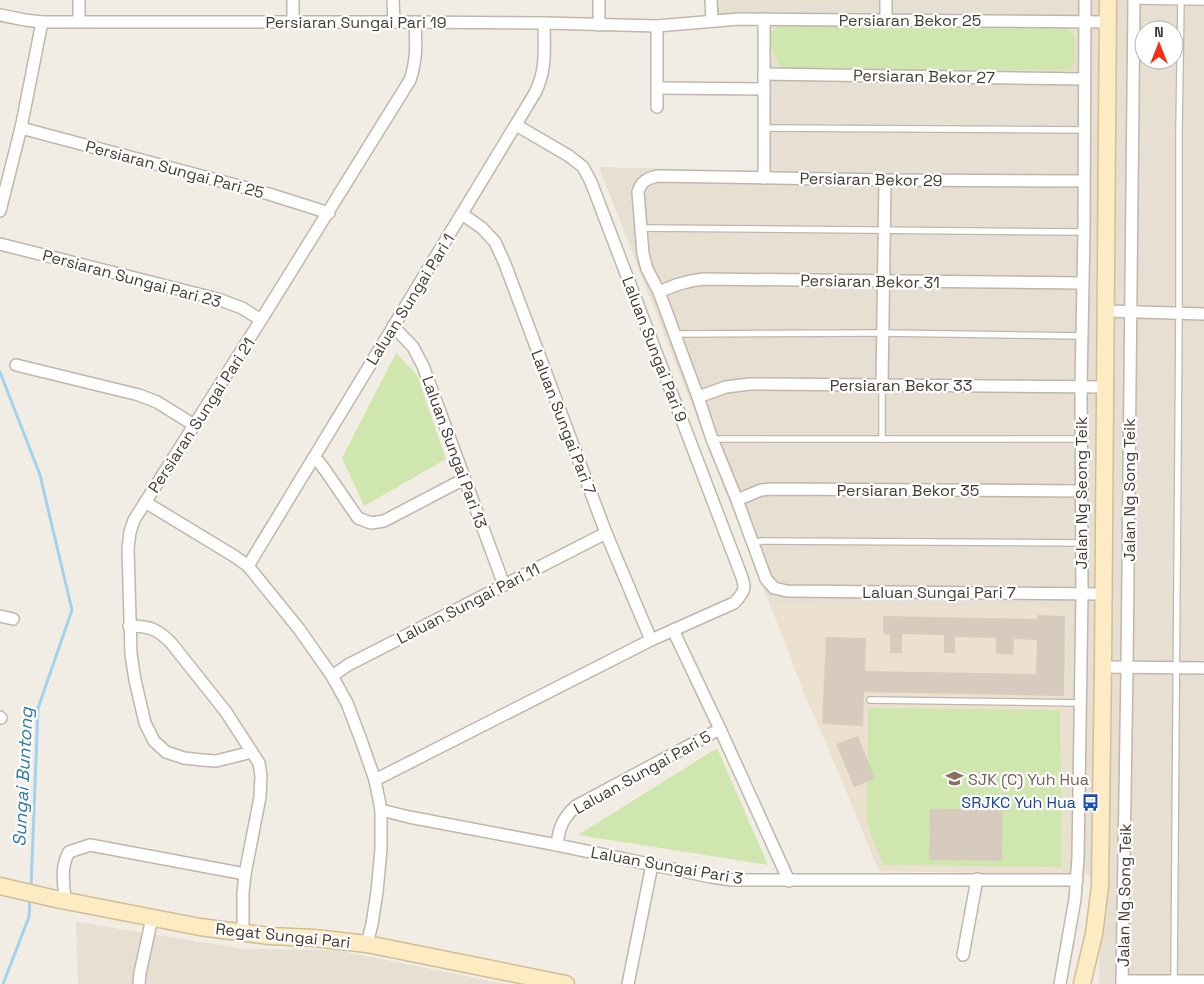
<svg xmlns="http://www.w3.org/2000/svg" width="1204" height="984" viewBox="0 0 1204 984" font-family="'Space Grotesk',sans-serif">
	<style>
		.residential { fill: #e6dfd2; fill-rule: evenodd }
		.education { fill: #ebe1ce }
		.green { fill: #cfe6ae }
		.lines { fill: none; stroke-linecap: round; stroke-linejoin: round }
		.stream { stroke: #a1d2ee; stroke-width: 3 }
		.building { fill: #d6cbbd }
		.lane-casing { stroke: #c0b7aa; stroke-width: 8 }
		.street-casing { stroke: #c0b7aa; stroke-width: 14 }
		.secondary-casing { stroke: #d1be95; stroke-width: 19 }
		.lane { stroke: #fff; stroke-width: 5.5 }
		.street { stroke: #fff; stroke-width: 11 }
		.secondary { stroke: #fdecc3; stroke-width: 16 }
		.labels { text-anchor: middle; stroke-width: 4.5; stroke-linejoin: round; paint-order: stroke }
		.street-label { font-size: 16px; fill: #443d34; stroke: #fff }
		.education-label { font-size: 16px; fill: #785e54; stroke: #fff; text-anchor: start }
		.transit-label { font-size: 16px; fill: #164399; stroke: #fff; text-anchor: end }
		.water-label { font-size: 18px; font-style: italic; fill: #2f79a4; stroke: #fff }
	</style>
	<rect width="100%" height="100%" fill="#f2ede4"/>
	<g class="residential">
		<path d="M 711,0 L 1204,0 L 1204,984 L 1099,984 L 1101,875 L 879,871 L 766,595 L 599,167 L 759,171 L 762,17 L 714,21 ZM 1144,30 L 1174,30 L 1174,60 L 1144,60 Z"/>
		<polygon points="76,922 244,949 336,950 505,984 78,984"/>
	</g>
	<polygon class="education" points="771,605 1068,607 1065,873 881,871 801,686"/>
	<g class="green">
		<polygon points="778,26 1067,29 1075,36 1075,63 1069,70 781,69 770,47 770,34"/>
		<polygon points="396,353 417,375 446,459 364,506 342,458"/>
		<polygon points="868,708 1060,710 1062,867 883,865 867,824"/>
		<polygon points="717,748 768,865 578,835"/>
	</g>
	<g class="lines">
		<g class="stream">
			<polyline points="0,372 40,475 72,610 38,708 31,887"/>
			<polyline points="3,984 29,917 30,898"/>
		</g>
	</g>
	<g class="building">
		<polygon points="1037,615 1065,616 1064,696 864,692 863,726 822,724 826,637 866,638 865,671 1036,674 1037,640 1014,639 1013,655 996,654 996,638 955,637 955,653 944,653 944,635 902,634 902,653 890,653 890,635 883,634 883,616 1037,619"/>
		<polygon points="858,736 875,779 854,787 836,744"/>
		<polygon points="930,809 1003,810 1002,861 929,860"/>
	</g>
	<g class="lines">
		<defs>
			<g id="lane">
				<polyline points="1134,1 1204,2"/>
				<polyline points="764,128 1084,130"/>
				<polyline points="641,228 1084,232"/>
				<polyline points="674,334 882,333 1082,336"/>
				<polyline points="882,385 882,439"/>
				<polyline points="712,439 1082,439"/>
				<polyline points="752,543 762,541 1082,543"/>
				<polyline points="870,700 1080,703"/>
				<polyline points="1174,981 1179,313 1179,130 1181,0"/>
			</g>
			<g id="street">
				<polyline points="393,0 394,22"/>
				<polyline points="711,0 712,21"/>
				<polyline points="886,0 886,20"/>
				<polyline points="0,15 25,20 42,22 394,22 544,23 657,26 739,19 1108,22"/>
				<polyline points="764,19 764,178"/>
				<polyline points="79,21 79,0"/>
				<polyline points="293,21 293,0"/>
				<polyline points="599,25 599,0"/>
				<polyline points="657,26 657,107"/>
				<polyline points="764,74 1084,79"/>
				<polyline points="657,88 764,89"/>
				<polyline points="21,128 269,194 329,213"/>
				<path d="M 1084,181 L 885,180 L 658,176 C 648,178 641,181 638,192 L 643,254 L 647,269 L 659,292 L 698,397 L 712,439 L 737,500 L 766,579 L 774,588 L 787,591 L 1104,594"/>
				<polyline points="0,211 21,128 42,22"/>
				<polyline points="462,214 482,228 495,242 505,264 606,533 651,640"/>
				<polyline points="0,244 218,299 242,308 261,320"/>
				<path d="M 659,292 C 675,285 686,281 703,279 L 1082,283"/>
				<polyline points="1106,311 1204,314"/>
				<polyline points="393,326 413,347 423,366 504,585"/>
				<polyline points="16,365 139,395 157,402 194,425"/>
				<polyline points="882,385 885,180"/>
				<polyline points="698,397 726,387 750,384 1105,387"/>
				<polyline points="313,459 319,462 325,470 358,518 371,523 384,521 464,479"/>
				<polyline points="737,500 761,490 772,489 1082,491"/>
				<polyline points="145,502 234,556 248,566 299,629 332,676 347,703 361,740 375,780 381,810 381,849 377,892 372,924 367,944"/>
				<path d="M 248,566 L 535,93 C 547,69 544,50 544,23"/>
				<polyline points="0,616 13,619"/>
				<path d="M 129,626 C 150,626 158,629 172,644 L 226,712 L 259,763 L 261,776 L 260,797 L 245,874 L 243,893 L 243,933"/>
				<polyline points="673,630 720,729 789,881"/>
				<polyline points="1103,667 1204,668"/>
				<polyline points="332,676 348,665 606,533"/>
				<polyline points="0,717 1,718"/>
				<path d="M 252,752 L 216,761 L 202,760 L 184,758 L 166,752 L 154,741 L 145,723 L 135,680 L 131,654 L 128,548 L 130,532 L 134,520 L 261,320 L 410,80 C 417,60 416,43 415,22"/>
				<path d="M 375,780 L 651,640 L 734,603 C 746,591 746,587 740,572 L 591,182 L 583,167 L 569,156 L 516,125"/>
				<polyline points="381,810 409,817 557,845 711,877 732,880 1077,880"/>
				<path d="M 557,845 C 559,827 563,818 576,806 L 720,729"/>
				<path d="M 65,901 C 64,883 60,868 69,852 L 90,845 L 245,874"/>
				<polyline points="963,955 977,879"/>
				<polyline points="1122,981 1204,981"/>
				<polyline points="139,984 140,973 152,918"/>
				<polyline points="628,984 652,865"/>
				<polyline points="1060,984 1075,899 1078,858 1082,593 1081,386 1084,232 1085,0"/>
				<polyline points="1122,984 1127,668 1134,0"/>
			</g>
			<g id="secondary">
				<polyline points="0,886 56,899 200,927 269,936 314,938 367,944 566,984"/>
				<polyline points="1082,984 1094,934 1100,886 1103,667 1108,0"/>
			</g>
		</defs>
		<use href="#lane" class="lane-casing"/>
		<use href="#street" class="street-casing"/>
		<use href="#secondary" class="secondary-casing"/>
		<use href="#lane" class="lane"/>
		<use href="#street" class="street"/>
		<use href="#secondary" class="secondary"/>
	</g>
	<defs>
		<symbol id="school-bare" viewBox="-9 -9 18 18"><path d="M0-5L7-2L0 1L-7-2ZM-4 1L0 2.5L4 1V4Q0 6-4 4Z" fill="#8d6e63" stroke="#fff" stroke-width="2.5" paint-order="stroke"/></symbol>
		<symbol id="bus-bare" viewBox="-9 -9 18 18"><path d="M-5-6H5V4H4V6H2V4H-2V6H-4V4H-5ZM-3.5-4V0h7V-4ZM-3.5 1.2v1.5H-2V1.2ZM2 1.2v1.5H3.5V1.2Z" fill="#1a4fb4" stroke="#fff" stroke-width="2.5" paint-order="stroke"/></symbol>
	</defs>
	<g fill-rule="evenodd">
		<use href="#school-bare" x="942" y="766" width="25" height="25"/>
		<use href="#bus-bare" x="1078" y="790" width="25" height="25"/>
	</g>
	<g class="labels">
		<g class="street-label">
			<text x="910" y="26">Persiaran Bekor 25</text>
			<text x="356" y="28">Persiaran Sungai Pari 19</text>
			<text transform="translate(924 76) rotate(1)" y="6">Persiaran Bekor 27</text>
			<text transform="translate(175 169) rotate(15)" y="6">Persiaran Sungai Pari 25</text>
			<text transform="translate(871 179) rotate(1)" y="6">Persiaran Bekor 29</text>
			<text transform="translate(132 278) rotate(15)" y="6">Persiaran Sungai Pari 23</text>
			<text transform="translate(870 281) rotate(1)" y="6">Persiaran Bekor 31</text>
			<text transform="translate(410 299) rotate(-58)" y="6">Laluan Sungai Pari 1</text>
			<text transform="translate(655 349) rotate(69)" y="6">Laluan Sungai Pari 9</text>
			<text x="901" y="391">Persiaran Bekor 33</text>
			<text transform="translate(201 415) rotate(-57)" y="6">Persiaran Sungai Pari 21</text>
			<text transform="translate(564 422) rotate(69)" y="6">Laluan Sungai Pari 7</text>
			<text transform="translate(455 452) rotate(70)" y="6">Laluan Sungai Pari 13</text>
			<text x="908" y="496">Persiaran Bekor 35</text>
			<text transform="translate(1129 490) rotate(-90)" y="6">Jalan Ng Song Teik</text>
			<text transform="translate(1081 493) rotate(-90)" y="6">Jalan Ng Seong Teik</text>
			<text x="939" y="598">Laluan Sungai Pari 7</text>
			<text transform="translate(468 603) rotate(-27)" y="6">Laluan Sungai Pari 11</text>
			<text transform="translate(642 772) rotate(-29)" y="6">Laluan Sungai Pari 5</text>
			<text transform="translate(667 865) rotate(10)" y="6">Laluan Sungai Pari 3</text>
			<text transform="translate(1124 895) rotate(-89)" y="6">Jalan Ng Song Teik</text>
			<text transform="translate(283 935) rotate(6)" y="6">Regat Sungai Pari</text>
		</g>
		<g class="education-label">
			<text x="968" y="785">SJK (C) Yuh Hua</text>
		</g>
		<g class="transit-label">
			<text x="1076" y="808">SRJKC Yuh Hua</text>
		</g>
		<g class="water-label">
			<text transform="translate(23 777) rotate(-87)" y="6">Sungai Buntong</text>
		</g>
	</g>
	<g transform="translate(1159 45)"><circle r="24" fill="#ffffff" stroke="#b4b1ae"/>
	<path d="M0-4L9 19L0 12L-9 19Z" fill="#f52f18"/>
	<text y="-8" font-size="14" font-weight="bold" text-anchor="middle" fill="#443d34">N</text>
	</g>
</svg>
